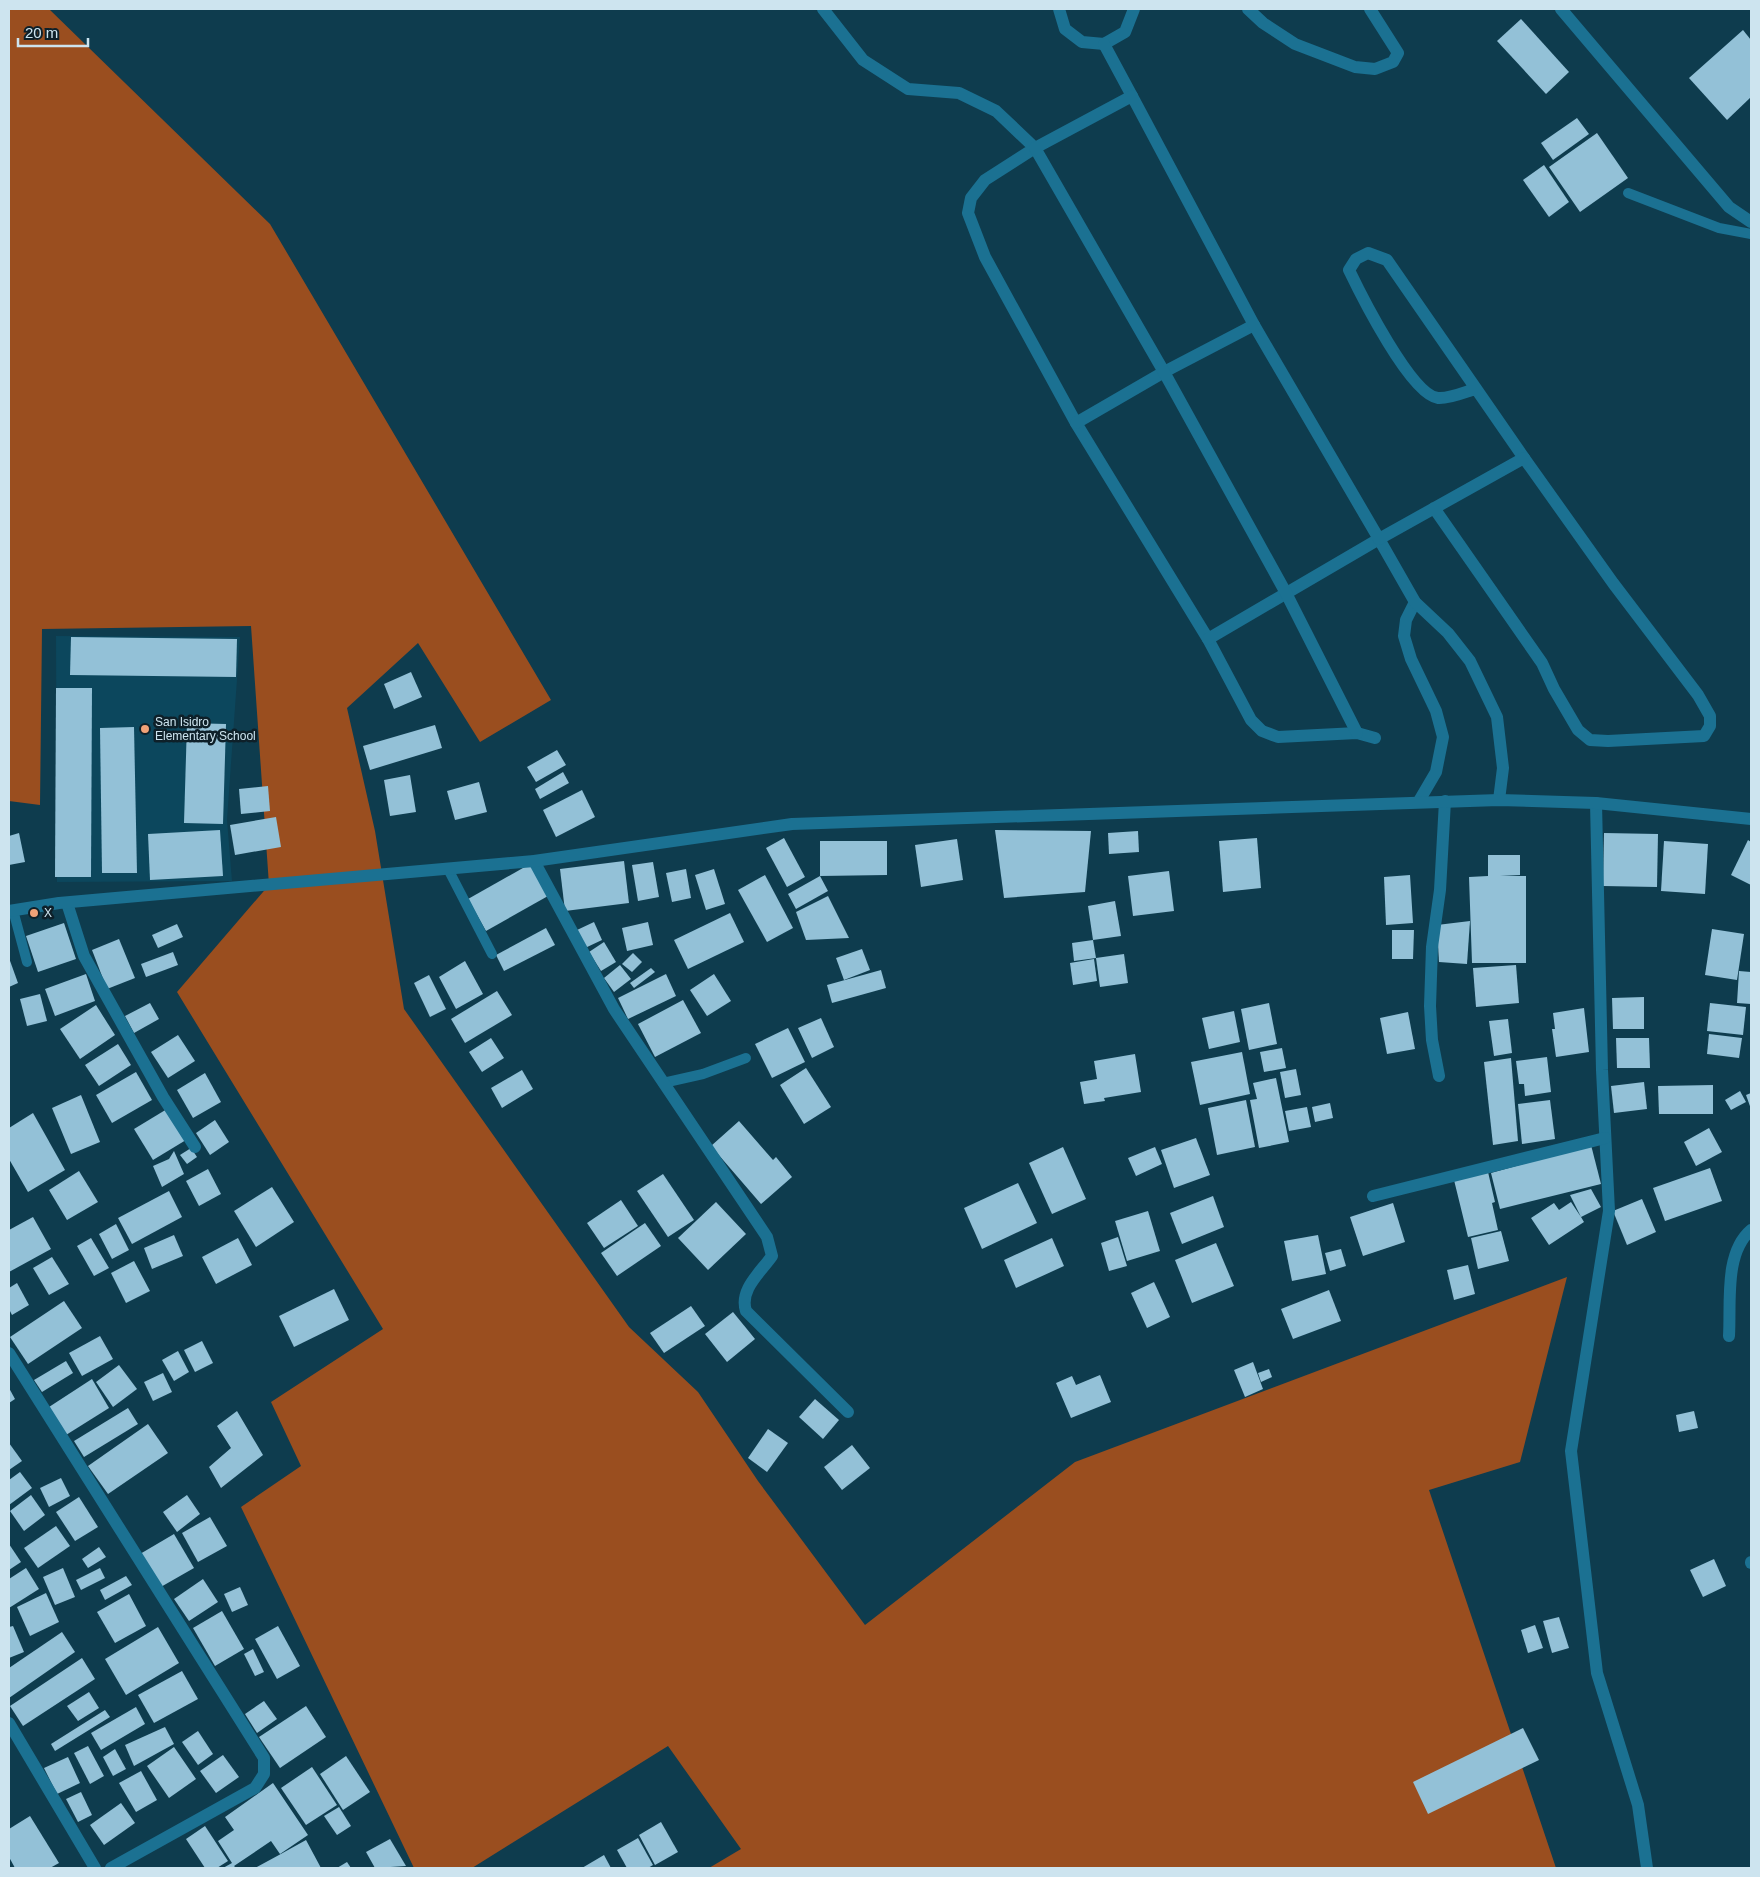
<svg xmlns="http://www.w3.org/2000/svg" width="1760" height="1877" viewBox="0 0 1760 1877" font-family="Helvetica,sans-serif">
	<style>
		.built { fill: #0c475d }
		.forest { fill: #9a4e1f }
		.building { fill: #93c1d7 }
		.lines { fill: none; stroke-linecap: round; stroke-linejoin: round }
		.service { stroke: #1b7192; stroke-width: 10 }
		.minor { stroke: #1b7192; stroke-width: 12 }
		.tertiary { stroke: #1b7192; stroke-width: 12 }
		.poi-dot { fill: #f0a278; stroke: #0e2029; stroke-width: 2 }
		.labels { text-anchor: middle; stroke-width: 5; stroke-linejoin: round; paint-order: stroke }
		.poi-label { font-size: 12px; fill: #cde4ef; stroke: #0e2029; text-anchor: start }
	</style>
	<rect width="100%" height="100%" fill="#0e3c4e"/>
	<polygon class="built" points="56,636 240,637 227,820 232,881 57,882"/>
	<polygon class="forest" points="9,9 49,9 270,224 551,700 480,742 418,643 347,708 375,831 404,1009 629,1327 698,1392 758,1481 865,1625 1075,1462 1567,1277 1520,1462 1429,1490 1556,1868 709,1868 741,1849 668,1746 472,1868 414,1868 241,1507 301,1466 271,1402 383,1329 177,992 269,885 251,626 42,629 40,805 9,801"/>
	<g class="building">
		<polygon points="1521,19 1569,72 1546,94 1497,41"/>
		<polygon points="1743,30 1751,40 1751,97 1727,120 1689,78"/>
		<polygon points="1577,118 1589,134 1553,160 1541,143"/>
		<polygon points="1597,133 1628,178 1580,212 1549,167"/>
		<polygon points="1544,165 1569,202 1549,217 1523,180"/>
		<polygon points="71,637 237,639 236,677 70,675"/>
		<polygon points="411,672 422,697 394,709 384,684"/>
		<polygon points="56,688 92,688 91,877 55,877"/>
		<polygon points="187,723 226,724 223,824 184,823"/>
		<polygon points="435,725 442,748 370,770 363,746"/>
		<polygon points="134,727 137,873 102,873 100,728"/>
		<polygon points="557,750 566,765 536,782 527,767"/>
		<polygon points="563,772 569,783 540,799 535,789"/>
		<polygon points="410,775 416,812 390,816 384,780"/>
		<polygon points="479,782 487,812 455,820 447,791"/>
		<polygon points="268,786 270,811 241,814 239,789"/>
		<polygon points="582,790 595,817 556,837 543,810"/>
		<polygon points="276,817 281,847 235,855 230,825"/>
		<polygon points="220,830 223,876 150,880 148,834"/>
		<polygon points="995,830 1091,831 1085,892 1004,898"/>
		<polygon points="1138,831 1139,852 1109,854 1108,833"/>
		<polygon points="19,833 25,862 9,865 9,836"/>
		<polygon points="1604,833 1658,834 1657,887 1603,886"/>
		<polygon points="784,838 805,877 787,887 766,848"/>
		<polygon points="1257,838 1261,888 1223,892 1219,841"/>
		<polygon points="957,839 963,880 921,887 915,845"/>
		<polygon points="1748,840 1751,842 1751,885 1731,875"/>
		<polygon points="820,841 887,841 887,875 820,876"/>
		<polygon points="1664,841 1708,844 1705,894 1661,891"/>
		<polygon points="1488,855 1520,855 1520,875 1500,876 1526,876 1526,963 1472,963 1469,877 1488,876"/>
		<polygon points="624,861 629,903 565,911 560,869"/>
		<polygon points="653,862 659,897 638,901 632,865"/>
		<polygon points="530,864 548,896 486,931 468,899"/>
		<polygon points="686,869 691,898 672,902 666,873"/>
		<polygon points="714,869 725,904 706,910 695,875"/>
		<polygon points="1169,871 1174,911 1133,916 1128,876"/>
		<polygon points="765,875 793,928 767,942 738,890"/>
		<polygon points="1410,875 1413,923 1386,925 1384,877"/>
		<polygon points="820,876 828,891 796,909 788,894"/>
		<polygon points="828,896 849,938 806,940 796,912"/>
		<polygon points="1115,901 1121,936 1093,940 1088,906"/>
		<polygon points="730,913 744,942 688,969 674,940"/>
		<polygon points="1470,921 1467,964 1439,962 1437,925"/>
		<polygon points="594,922 602,940 585,948 577,930"/>
		<polygon points="648,922 653,945 627,951 622,928"/>
		<polygon points="64,923 76,959 38,972 26,936"/>
		<polygon points="177,924 183,937 158,948 152,935"/>
		<polygon points="546,928 555,945 504,971 496,955"/>
		<polygon points="1712,929 1744,934 1737,980 1705,975"/>
		<polygon points="1392,930 1414,930 1413,959 1392,959"/>
		<polygon points="119,939 135,978 107,989 92,950"/>
		<polygon points="1093,940 1096,958 1074,961 1072,943"/>
		<polygon points="604,942 616,962 601,971 589,952"/>
		<polygon points="862,949 870,970 844,980 836,958"/>
		<polygon points="173,952 178,965 146,977 141,964"/>
		<polygon points="633,953 642,962 632,972 622,964"/>
		<polygon points="1124,954 1128,983 1100,987 1096,958"/>
		<polygon points="9,958 18,983 9,987"/>
		<polygon points="1094,959 1097,981 1073,985 1070,963"/>
		<polygon points="465,961 483,994 456,1009 439,977"/>
		<polygon points="620,965 631,979 614,992 604,978"/>
		<polygon points="1516,965 1519,1003 1476,1007 1473,968"/>
		<polygon points="651,968 655,972 634,988 630,983"/>
		<polygon points="881,970 886,988 832,1003 827,985"/>
		<polygon points="1739,971 1751,972 1751,1004 1737,1003"/>
		<polygon points="86,974 95,1001 55,1016 45,989"/>
		<polygon points="666,974 676,996 628,1019 618,998"/>
		<polygon points="714,974 731,1001 707,1016 690,990"/>
		<polygon points="429,975 446,1009 430,1017 414,983"/>
		<polygon points="497,991 512,1015 465,1043 451,1019"/>
		<polygon points="40,994 47,1021 27,1026 20,999"/>
		<polygon points="1644,997 1644,1029 1613,1029 1612,998"/>
		<polygon points="683,1000 701,1033 655,1057 638,1024"/>
		<polygon points="150,1003 159,1019 134,1033 125,1016"/>
		<polygon points="1269,1003 1277,1044 1249,1050 1241,1009"/>
		<polygon points="1710,1003 1746,1007 1743,1035 1707,1031"/>
		<polygon points="96,1005 115,1035 80,1059 60,1029"/>
		<polygon points="1584,1008 1589,1052 1556,1057 1552,1029 1555,1029 1553,1013"/>
		<polygon points="1234,1011 1240,1042 1209,1049 1202,1018"/>
		<polygon points="1408,1012 1415,1049 1387,1054 1380,1018"/>
		<polygon points="821,1018 834,1047 812,1058 798,1028"/>
		<polygon points="1508,1019 1512,1053 1494,1056 1489,1021"/>
		<polygon points="788,1028 805,1062 772,1078 755,1044"/>
		<polygon points="1709,1034 1742,1038 1739,1058 1707,1054"/>
		<polygon points="178,1035 195,1061 168,1078 151,1052"/>
		<polygon points="491,1038 504,1058 482,1072 469,1052"/>
		<polygon points="1616,1038 1649,1038 1650,1068 1617,1068"/>
		<polygon points="118,1044 131,1065 99,1086 85,1065"/>
		<polygon points="1282,1048 1286,1068 1264,1072 1260,1052"/>
		<polygon points="1242,1052 1250,1094 1200,1105 1191,1062"/>
		<polygon points="1135,1054 1141,1092 1104,1098 1105,1101 1084,1104 1080,1082 1097,1079 1094,1061"/>
		<polygon points="1547,1057 1551,1092 1525,1096 1524,1084 1519,1084 1516,1061"/>
		<polygon points="1511,1058 1518,1141 1493,1145 1484,1062"/>
		<polygon points="806,1068 831,1107 804,1124 780,1085"/>
		<polygon points="1296,1069 1301,1095 1285,1098 1280,1072"/>
		<polygon points="522,1070 533,1089 502,1108 491,1088"/>
		<polygon points="136,1072 152,1100 112,1123 96,1095"/>
		<polygon points="205,1073 221,1102 193,1118 177,1090"/>
		<polygon points="1276,1078 1289,1142 1259,1148 1250,1100 1257,1099 1253,1083"/>
		<polygon points="1644,1082 1647,1109 1614,1113 1611,1086"/>
		<polygon points="1713,1085 1713,1114 1659,1114 1658,1086"/>
		<polygon points="1740,1091 1746,1102 1731,1110 1725,1100"/>
		<polygon points="1751,1093 1751,1109 1746,1095"/>
		<polygon points="81,1095 100,1142 71,1154 52,1108"/>
		<polygon points="1246,1100 1255,1147 1217,1155 1208,1108"/>
		<polygon points="1550,1100 1555,1139 1522,1144 1518,1104"/>
		<polygon points="1330,1103 1333,1118 1315,1122 1312,1107"/>
		<polygon points="1307,1107 1311,1127 1289,1131 1285,1111"/>
		<polygon points="167,1109 186,1140 153,1160 134,1129"/>
		<polygon points="33,1113 65,1170 28,1192 9,1159 9,1128"/>
		<polygon points="215,1120 229,1142 210,1155 196,1133"/>
		<polygon points="739,1121 773,1160 776,1157 792,1177 761,1204 711,1146"/>
		<polygon points="1709,1128 1722,1152 1696,1166 1684,1142"/>
		<polygon points="1196,1138 1210,1175 1174,1188 1161,1150"/>
		<polygon points="1591,1145 1601,1184 1500,1209 1491,1173"/>
		<polygon points="1063,1147 1086,1199 1052,1214 1029,1163"/>
		<polygon points="1155,1147 1162,1164 1136,1176 1128,1158"/>
		<polygon points="191,1148 197,1157 187,1164 180,1155"/>
		<polygon points="174,1151 184,1174 162,1187 153,1166 169,1159"/>
		<polygon points="1710,1168 1722,1201 1665,1221 1653,1188"/>
		<polygon points="208,1169 221,1194 199,1206 186,1181"/>
		<polygon points="79,1171 98,1202 67,1220 49,1190"/>
		<polygon points="1488,1172 1495,1202 1492,1203 1498,1230 1468,1237 1454,1180"/>
		<polygon points="663,1174 694,1220 668,1237 637,1191"/>
		<polygon points="1018,1183 1037,1223 982,1249 964,1208"/>
		<polygon points="272,1187 294,1222 256,1247 234,1211"/>
		<polygon points="1591,1189 1601,1207 1581,1217 1584,1222 1549,1245 1531,1218 1554,1203 1559,1210 1571,1202 1581,1217 1570,1195"/>
		<polygon points="169,1191 182,1217 132,1244 118,1218"/>
		<polygon points="1213,1196 1224,1227 1182,1244 1170,1213"/>
		<polygon points="1642,1199 1656,1232 1627,1245 1613,1211"/>
		<polygon points="621,1200 638,1226 604,1248 587,1223"/>
		<polygon points="716,1202 746,1234 708,1270 678,1238"/>
		<polygon points="1393,1203 1405,1242 1363,1256 1350,1217"/>
		<polygon points="1148,1211 1160,1251 1127,1261 1115,1221"/>
		<polygon points="33,1217 51,1249 9,1272 9,1230"/>
		<polygon points="645,1223 661,1246 617,1276 601,1253"/>
		<polygon points="116,1224 129,1250 112,1259 99,1234"/>
		<polygon points="1501,1231 1509,1261 1478,1269 1471,1238"/>
		<polygon points="174,1235 183,1256 152,1269 144,1248"/>
		<polygon points="1318,1235 1326,1274 1292,1281 1284,1241"/>
		<polygon points="1118,1237 1127,1266 1109,1271 1101,1243"/>
		<polygon points="91,1238 109,1268 94,1276 77,1246"/>
		<polygon points="238,1238 252,1265 216,1284 202,1257"/>
		<polygon points="1052,1238 1064,1266 1016,1288 1004,1260"/>
		<polygon points="1216,1243 1234,1286 1192,1303 1175,1260"/>
		<polygon points="1341,1249 1346,1266 1330,1271 1325,1253"/>
		<polygon points="52,1257 69,1284 49,1295 33,1268"/>
		<polygon points="134,1261 150,1291 126,1303 111,1273"/>
		<polygon points="1468,1265 1475,1294 1454,1300 1447,1270"/>
		<polygon points="1154,1282 1170,1317 1147,1328 1131,1293"/>
		<polygon points="17,1283 29,1305 12,1315 9,1309 9,1288"/>
		<polygon points="334,1289 349,1320 294,1347 279,1316"/>
		<polygon points="1329,1290 1341,1321 1293,1339 1281,1309"/>
		<polygon points="64,1301 82,1328 28,1364 10,1337"/>
		<polygon points="691,1306 705,1326 664,1353 650,1333"/>
		<polygon points="733,1312 755,1339 727,1362 705,1334"/>
		<polygon points="100,1336 113,1359 82,1376 69,1353"/>
		<polygon points="202,1341 213,1363 195,1372 184,1350"/>
		<polygon points="178,1351 189,1372 174,1381 162,1360"/>
		<polygon points="66,1361 73,1373 42,1392 34,1380"/>
		<polygon points="1253,1362 1263,1389 1245,1397 1234,1370"/>
		<polygon points="119,1365 137,1389 113,1407 96,1382"/>
		<polygon points="1269,1369 1272,1377 1261,1382 1258,1373"/>
		<polygon points="163,1373 172,1392 153,1401 144,1382"/>
		<polygon points="1100,1375 1111,1402 1071,1418 1056,1383 1072,1376 1076,1385"/>
		<polygon points="92,1379 109,1408 66,1435 49,1407"/>
		<polygon points="9,1388 15,1399 9,1403"/>
		<polygon points="815,1399 839,1420 823,1439 799,1417"/>
		<polygon points="128,1408 138,1424 84,1457 74,1441"/>
		<polygon points="237,1411 263,1455 221,1488 209,1467 231,1448 217,1426"/>
		<polygon points="1694,1411 1698,1428 1679,1432 1676,1415"/>
		<polygon points="148,1424 168,1453 108,1494 88,1466"/>
		<polygon points="768,1429 788,1443 767,1472 748,1458"/>
		<polygon points="9,1443 22,1461 9,1470"/>
		<polygon points="852,1445 870,1468 842,1490 824,1467"/>
		<polygon points="20,1472 32,1488 9,1505 9,1480"/>
		<polygon points="61,1478 70,1496 49,1507 40,1488"/>
		<polygon points="31,1495 45,1515 24,1531 10,1511"/>
		<polygon points="187,1495 200,1514 177,1532 163,1512"/>
		<polygon points="79,1497 98,1527 75,1541 56,1512"/>
		<polygon points="210,1517 227,1546 198,1562 182,1533"/>
		<polygon points="56,1526 70,1546 38,1568 24,1548"/>
		<polygon points="174,1534 194,1568 159,1588 140,1554"/>
		<polygon points="9,1544 21,1562 9,1570"/>
		<polygon points="99,1547 106,1557 88,1568 82,1559"/>
		<polygon points="1714,1559 1726,1586 1703,1597 1690,1570"/>
		<polygon points="26,1568 39,1589 9,1608 9,1579"/>
		<polygon points="63,1568 75,1597 55,1605 43,1577"/>
		<polygon points="100,1568 105,1578 81,1590 76,1580"/>
		<polygon points="126,1576 132,1585 105,1600 100,1590"/>
		<polygon points="203,1579 218,1602 189,1621 174,1599"/>
		<polygon points="240,1587 248,1605 232,1612 224,1594"/>
		<polygon points="46,1593 59,1622 30,1636 17,1607"/>
		<polygon points="129,1594 146,1626 115,1643 97,1612"/>
		<polygon points="222,1611 244,1649 215,1666 193,1628"/>
		<polygon points="1559,1617 1569,1648 1552,1653 1543,1621"/>
		<polygon points="1535,1625 1543,1648 1528,1653 1521,1630"/>
		<polygon points="13,1626 24,1652 9,1658 9,1627"/>
		<polygon points="278,1626 300,1666 277,1679 255,1639"/>
		<polygon points="158,1627 179,1663 126,1695 105,1659"/>
		<polygon points="62,1632 75,1652 9,1698 9,1668"/>
		<polygon points="253,1649 264,1672 255,1676 244,1654"/>
		<polygon points="82,1658 95,1679 23,1726 10,1706"/>
		<polygon points="182,1671 198,1699 154,1723 138,1695"/>
		<polygon points="89,1692 99,1708 78,1721 67,1706"/>
		<polygon points="264,1701 277,1719 257,1733 245,1714"/>
		<polygon points="306,1706 326,1737 280,1768 259,1737"/>
		<polygon points="136,1707 145,1724 101,1750 91,1733"/>
		<polygon points="105,1710 110,1717 55,1751 51,1744"/>
		<polygon points="165,1727 174,1744 134,1766 125,1745"/>
		<polygon points="1523,1728 1539,1760 1428,1814 1413,1782"/>
		<polygon points="198,1731 213,1754 198,1765 182,1742"/>
		<polygon points="88,1746 104,1776 90,1784 74,1753"/>
		<polygon points="174,1747 196,1779 169,1798 147,1766"/>
		<polygon points="115,1749 126,1769 113,1776 103,1757"/>
		<polygon points="223,1755 239,1777 216,1793 200,1771"/>
		<polygon points="346,1756 370,1792 343,1810 320,1774"/>
		<polygon points="68,1757 80,1783 57,1794 44,1768"/>
		<polygon points="312,1767 337,1805 306,1825 281,1788"/>
		<polygon points="141,1771 157,1800 136,1812 119,1783"/>
		<polygon points="273,1783 308,1835 280,1854 271,1841 234,1866 236,1868 223,1868 232,1863 218,1841 234,1830 225,1817"/>
		<polygon points="81,1792 92,1815 78,1822 66,1799"/>
		<polygon points="121,1803 135,1823 104,1845 90,1825"/>
		<polygon points="339,1807 351,1826 337,1835 324,1816"/>
		<polygon points="30,1816 59,1863 50,1868 15,1868 9,1857 9,1829"/>
		<polygon points="661,1822 678,1852 655,1865 639,1835"/>
		<polygon points="205,1826 228,1861 217,1868 205,1868 186,1839"/>
		<polygon points="638,1838 653,1865 648,1868 627,1868 617,1850"/>
		<polygon points="390,1839 406,1866 375,1868 366,1852"/>
		<polygon points="306,1840 321,1868 255,1868 279,1855"/>
		<polygon points="604,1855 611,1868 582,1868"/>
		<polygon points="347,1862 351,1868 337,1868"/>
	</g>
	<g class="lines">
		<g class="service">
			<polyline points="1628,193 1719,228 1751,234"/>
			<polyline points="448,869 492,954"/>
			<polyline points="13,910 27,962"/>
			<polyline points="663,1083 703,1074 746,1058"/>
		</g>
		<g class="minor">
			<polyline points="823,9 863,60 908,89 959,93 996,111 1035,148 985,180 971,198 968,213 985,257 1076,423 1208,639 1251,720 1262,731 1278,737 1357,733 1375,738"/>
			<polyline points="1059,9 1065,29 1082,42 1104,44 1125,32 1134,9"/>
			<polyline points="1248,9 1263,23 1295,44 1355,67 1375,69 1393,62 1398,53 1370,9"/>
			<polyline points="1561,9 1729,207 1751,222"/>
			<polyline points="1104,44 1132,96"/>
			<path d="M 1475,389 C 1465,392 1449,399 1438,398 C 1411,395 1361,295 1349,270 L 1356,259 L 1368,253 L 1387,260 L 1524,458"/>
			<polyline points="1076,423 1164,372 1254,325"/>
			<polyline points="1415,602 1406,620 1404,636 1411,659 1436,711 1443,737 1436,772 1419,801"/>
			<polyline points="1208,639 1379,539 1415,602 1448,633 1470,661 1497,717 1503,768 1499,800"/>
			<polyline points="1357,733 1286,593 1164,372 1035,148 1132,96 1254,325 1379,539 1524,458 1613,583 1698,695 1710,716 1710,726 1704,736 1608,741 1590,740 1578,730 1554,689 1542,663 1434,508"/>
			<polyline points="1596,803 1602,1070 1609,1211 1571,1451 1597,1673 1638,1805 1647,1868"/>
			<path d="M 534,861 L 614,1009 L 767,1237 L 772,1256 C 760,1273 739,1290 746,1311 L 848,1412"/>
			<polyline points="67,903 84,956 163,1097 195,1147"/>
			<polyline points="1439,1076 1432,1040 1430,1006 1432,947 1440,890 1445,801"/>
			<polyline points="1373,1196 1605,1138"/>
			<path d="M 1729,1336 C 1731,1303 1724,1253 1751,1230"/>
			<polyline points="9,1353 264,1758 264,1774 255,1788 111,1868"/>
			<polyline points="1751,1563 1751,1562"/>
			<polyline points="9,1723 95,1868"/>
		</g>
		<polyline class="tertiary" points="9,911 59,903 534,861 792,824 1499,800 1596,803 1751,819"/>
	</g>
	<g class="poi-dot">
		<circle cx="145" cy="729" r="5"/>
		<circle cx="34" cy="913" r="5"/>
	</g>
	<g class="labels">
		<g class="poi-label">
			<text x="155" y="726">San Isidro<tspan x="155" dy="14">Elementary School</tspan></text>
			<text x="44" y="917">X</text>
		</g>
	</g>
	<rect width="1760" height="1877" fill="none" stroke="#cde4ef" stroke-width="20"/>
	<path d="M18 38v8h70v-8" fill="none" stroke="#cde4ef" stroke-width="2.5"/>
	<text x="25" y="38" font-size="15" fill="#cde4ef" stroke="#0e2029" stroke-width="4" paint-order="stroke">20 m</text>
</svg>
